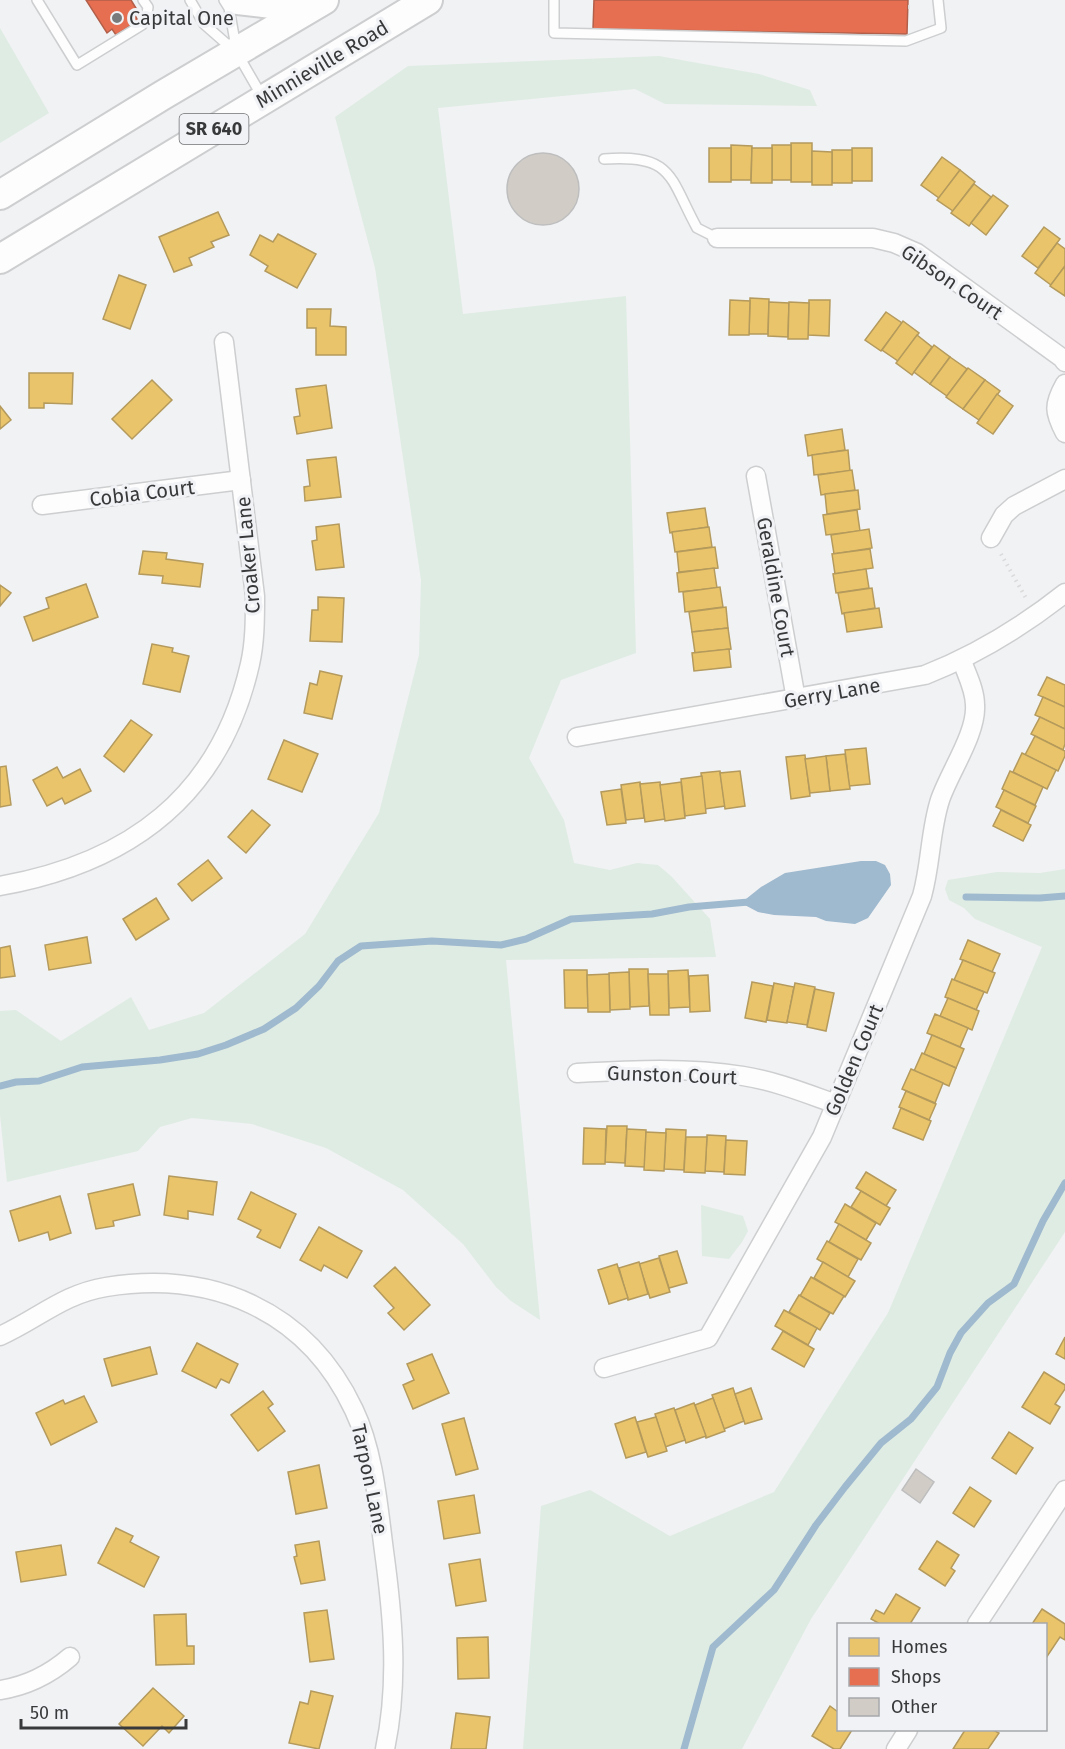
<svg xmlns="http://www.w3.org/2000/svg" width="1065" height="1749" viewBox="0 0 1065 1749" font-family="'Fira Sans',sans-serif">
	<style>
		.green { fill: #dfece3 }
		.water { fill: #9fb9ce }
		.homes { fill: #e9c46a; stroke: #b49a5c; stroke-width: 1.5 }
		.shops { fill: #e76f51; stroke: #b25f4a; stroke-width: 1.5 }
		.lines { fill: none; stroke-linecap: round; stroke-linejoin: round }
		.stream { stroke: #9fb9ce; stroke-width: 7 }
		.building { fill: #d1cdc6; stroke: #bebebf; stroke-width: 1.5 }
		.service-casing { stroke: #cdcecf; stroke-width: 12 }
		.minor-casing { stroke: #cdcecf; stroke-width: 21 }
		.primary-casing { stroke: #cdcecf; stroke-width: 32 }
		.path { stroke: #dadadb; stroke-width: 4; stroke-dasharray: 1.5 4.5; stroke-linecap: butt }
		.service { stroke: #fdfdfd; stroke-width: 9 }
		.minor { stroke: #fdfdfd; stroke-width: 18 }
		.primary { stroke: #fdfdfd; stroke-width: 28 }
		.poi-dot { fill: #797a7b; stroke: #f0f2f5; stroke-width: 2 }
		.labels { text-anchor: middle; stroke-width: 6; stroke-linejoin: round; paint-order: stroke }
		.shield { fill: #f0f2f5; stroke: #6f7072; stroke-width: 1.5 }
		.shield-label { font-size: 18px; font-weight: bold; fill: #38393a }
		.poi-label { font-size: 20px; fill: #38393a; stroke: #f0f2f5; text-anchor: start }
		.street-label { font-size: 20px; fill: #38393a; stroke: #f0f2f5 }
	</style>
	<rect width="100%" height="100%" fill="#f1f2f4"/>
	<g class="green">
		<polygon points="0,28 49,113 0,143"/>
		<polygon points="659,56 759,74 810,90 817,106 665,104 635,89 438,108 463,314 626,296 636,653 561,680 529,758 564,820 574,863 610,870 637,863 658,865 671,876 710,919 716,957 506,960 540,1320 511,1301 496,1287 463,1244 403,1190 326,1148 252,1124 192,1118 160,1127 138,1151 7,1182 0,1115 0,1011 16,1010 61,1041 131,997 149,1030 204,1013 305,934 379,813 419,655 421,580 375,268 335,117 408,66"/>
		<polygon points="1065,869 1065,1232 811,1619 742,1749 523,1749 541,1506 590,1490 670,1536 774,1492 888,1313 1042,947 975,919 964,908 949,900 945,889 948,880 997,872 1040,873"/>
		<polygon points="701,1205 743,1216 748,1231 742,1242 729,1259 702,1256"/>
	</g>
	<polygon class="water" points="861,861 876,861 885,865 890,874 891,885 868,918 855,924 826,921 816,917 774,915 758,912 741,903 761,887 785,873"/>
	<g class="homes">
		<rect x="791" y="143" width="21" height="39"/>
		<polygon points="731,145 752,146 751,180 731,180"/>
		<rect x="772" y="145" width="19" height="35"/>
		<rect x="709" y="148" width="22" height="34"/>
		<polygon points="752,148 772,148 772,183 751,183"/>
		<rect x="852" y="148" width="20" height="33"/>
		<rect x="832" y="150" width="20" height="33"/>
		<polygon points="812,151 832,152 832,185 812,185"/>
		<polygon points="942,157 960,170 939,198 921,185"/>
		<polygon points="960,170 975,182 953,211 937,200"/>
		<polygon points="974,184 991,197 969,226 951,213"/>
		<polygon points="993,195 1008,206 986,235 971,223"/>
		<polygon points="218,212 229,235 211,242 214,247 189,258 192,265 174,272 159,237"/>
		<polygon points="1044,227 1060,239 1038,268 1022,256"/>
		<polygon points="278,234 316,254 297,288 265,271 268,266 250,255 260,235 273,242"/>
		<polygon points="1057,243 1065,249 1065,266 1051,285 1035,273"/>
		<polygon points="1065,266 1065,296 1050,286"/>
		<polygon points="119,275 146,285 130,329 103,319"/>
		<polygon points="750,298 769,299 768,334 749,334"/>
		<polygon points="730,300 750,301 749,335 729,335"/>
		<polygon points="809,300 830,300 829,336 808,335"/>
		<polygon points="769,302 789,303 788,337 768,336"/>
		<polygon points="789,302 809,303 808,339 788,339"/>
		<polygon points="307,309 331,309 330,326 346,327 346,355 316,355 316,328 307,328"/>
		<polygon points="886,312 902,323 881,351 865,340"/>
		<polygon points="903,321 919,333 898,361 882,350"/>
		<polygon points="917,335 932,347 912,375 896,363"/>
		<polygon points="934,345 950,357 930,384 914,372"/>
		<polygon points="950,357 967,369 947,396 930,384"/>
		<polygon points="968,368 985,380 963,409 946,397"/>
		<polygon points="29,373 73,373 72,404 44,403 44,408 29,408"/>
		<polygon points="152,380 172,400 132,439 112,419"/>
		<polygon points="985,380 1000,391 979,420 963,409"/>
		<polygon points="326,385 332,428 297,434 294,417 300,416 296,389"/>
		<polygon points="997,394 1013,406 993,434 977,423"/>
		<polygon points="0,406 11,420 0,429"/>
		<polygon points="842,429 845,450 808,456 805,435"/>
		<polygon points="848,450 850,471 814,475 812,455"/>
		<polygon points="336,457 341,497 305,501 304,487 310,486 307,460"/>
		<polygon points="852,470 855,490 821,495 818,475"/>
		<polygon points="858,490 860,509 827,514 825,494"/>
		<polygon points="705,508 708,527 670,533 667,513"/>
		<polygon points="857,510 860,531 826,535 823,515"/>
		<polygon points="339,524 344,567 316,570 312,541 317,540 316,527"/>
		<polygon points="709,527 712,547 675,552 672,532"/>
		<polygon points="869,529 872,548 834,554 831,535"/>
		<polygon points="715,547 718,568 679,572 677,552"/>
		<polygon points="870,549 873,568 835,574 832,554"/>
		<polygon points="143,551 167,553 166,559 203,564 200,587 162,583 163,576 139,574"/>
		<polygon points="714,568 717,588 679,592 677,573"/>
		<polygon points="866,569 869,588 836,593 833,574"/>
		<polygon points="86,584 98,617 33,641 24,617 49,608 46,598"/>
		<polygon points="0,585 11,593 0,606"/>
		<polygon points="720,587 723,607 685,612 683,592"/>
		<polygon points="872,588 875,608 842,614 838,593"/>
		<polygon points="318,597 344,598 342,642 310,641 312,610 318,610"/>
		<polygon points="726,607 728,628 692,632 689,612"/>
		<polygon points="879,608 882,627 847,632 844,613"/>
		<polygon points="728,628 731,649 695,653 692,632"/>
		<polygon points="152,644 173,648 172,652 189,656 180,692 143,684"/>
		<polygon points="729,649 731,667 694,671 692,653"/>
		<polygon points="320,671 342,676 332,719 304,713 310,683 317,685"/>
		<polygon points="1047,677 1065,685 1065,707 1038,695"/>
		<polygon points="1043,697 1065,707 1065,729 1035,715"/>
		<polygon points="1040,717 1065,729 1065,744 1063,750 1031,734"/>
		<polygon points="131,720 152,735 124,772 104,756"/>
		<polygon points="1035,736 1065,751 1065,756 1058,771 1025,755"/>
		<polygon points="284,740 318,754 302,792 268,779"/>
		<polygon points="866,748 870,784 849,786 845,750"/>
		<polygon points="1022,753 1056,770 1047,789 1013,772"/>
		<polygon points="845,754 850,789 830,791 826,756"/>
		<polygon points="805,755 810,796 791,799 786,757"/>
		<polygon points="826,756 830,791 810,793 805,759"/>
		<polygon points="6,766 11,805 0,807 0,767"/>
		<polygon points="57,767 63,778 80,769 91,791 65,804 62,798 47,806 33,780"/>
		<polygon points="720,771 725,806 705,809 701,773"/>
		<polygon points="740,771 745,806 725,809 720,773"/>
		<polygon points="1010,771 1043,787 1035,805 1002,789"/>
		<polygon points="702,776 706,813 685,816 681,779"/>
		<polygon points="640,782 644,818 626,820 621,785"/>
		<polygon points="660,782 665,819 645,822 640,784"/>
		<polygon points="681,782 685,818 665,821 660,785"/>
		<polygon points="621,789 626,823 607,825 601,792"/>
		<polygon points="1004,790 1036,806 1028,823 996,807"/>
		<polygon points="252,810 270,825 246,853 228,837"/>
		<polygon points="1001,810 1031,825 1023,841 993,826"/>
		<polygon points="208,860 222,878 192,901 178,884"/>
		<polygon points="156,898 169,919 136,940 123,919"/>
		<polygon points="87,937 91,963 49,970 45,945"/>
		<polygon points="968,940 1000,954 992,972 960,959"/>
		<polygon points="10,946 15,976 0,978 0,948"/>
		<polygon points="963,960 995,973 987,993 954,980"/>
		<polygon points="629,969 648,969 649,1006 630,1007"/>
		<polygon points="564,970 587,970 588,1008 565,1008"/>
		<polygon points="688,970 690,1007 669,1008 668,971"/>
		<polygon points="629,972 630,1009 610,1010 609,973"/>
		<polygon points="609,974 610,1012 588,1012 587,975"/>
		<polygon points="648,974 668,974 669,1015 650,1015"/>
		<polygon points="708,975 710,1011 690,1012 689,976"/>
		<polygon points="952,979 984,992 976,1010 945,997"/>
		<polygon points="752,982 773,986 766,1022 745,1018"/>
		<polygon points="774,983 794,987 787,1023 767,1020"/>
		<polygon points="795,983 815,987 807,1025 787,1022"/>
		<polygon points="815,989 834,993 826,1031 807,1027"/>
		<polygon points="948,998 979,1011 972,1030 940,1016"/>
		<polygon points="935,1014 968,1028 960,1047 927,1033"/>
		<polygon points="932,1035 964,1049 956,1068 924,1054"/>
		<polygon points="922,1053 956,1068 949,1086 914,1071"/>
		<polygon points="911,1069 943,1083 935,1103 902,1089"/>
		<polygon points="906,1091 936,1104 929,1120 899,1107"/>
		<polygon points="901,1108 931,1121 923,1140 893,1128"/>
		<polygon points="607,1126 627,1126 625,1163 605,1162"/>
		<polygon points="584,1128 606,1129 605,1164 583,1164"/>
		<polygon points="627,1129 646,1130 645,1167 625,1166"/>
		<polygon points="666,1129 686,1130 684,1170 664,1169"/>
		<polygon points="646,1132 666,1133 664,1171 644,1170"/>
		<polygon points="707,1135 726,1136 724,1172 705,1171"/>
		<polygon points="686,1137 707,1137 705,1173 684,1172"/>
		<polygon points="726,1140 747,1141 745,1175 724,1174"/>
		<polygon points="866,1172 896,1190 886,1206 856,1188"/>
		<polygon points="169,1176 217,1182 213,1215 188,1211 188,1219 164,1215"/>
		<polygon points="133,1184 140,1215 113,1221 114,1226 96,1229 88,1194"/>
		<polygon points="861,1191 890,1208 880,1225 851,1207"/>
		<polygon points="251,1192 296,1214 280,1248 257,1237 261,1230 238,1219"/>
		<polygon points="60,1196 71,1233 50,1240 48,1232 19,1241 10,1211"/>
		<polygon points="845,1204 876,1223 866,1240 835,1222"/>
		<polygon points="839,1224 871,1243 861,1260 829,1242"/>
		<polygon points="319,1227 362,1251 347,1278 324,1265 321,1271 300,1260"/>
		<polygon points="827,1241 858,1259 848,1277 817,1259"/>
		<polygon points="677,1251 687,1283 669,1288 659,1256"/>
		<polygon points="659,1258 670,1292 650,1298 639,1264"/>
		<polygon points="639,1262 648,1294 628,1300 619,1268"/>
		<polygon points="823,1262 855,1281 845,1297 814,1278"/>
		<polygon points="617,1264 628,1298 609,1304 598,1270"/>
		<polygon points="395,1267 430,1305 404,1330 388,1313 394,1308 374,1286"/>
		<polygon points="811,1277 844,1296 833,1314 800,1296"/>
		<polygon points="799,1295 830,1313 820,1330 789,1312"/>
		<polygon points="784,1310 817,1328 808,1345 775,1326"/>
		<polygon points="783,1331 814,1349 804,1367 772,1349"/>
		<polygon points="1065,1337 1065,1359 1056,1354"/>
		<polygon points="197,1343 238,1364 229,1383 221,1379 216,1388 182,1371"/>
		<polygon points="150,1347 157,1374 112,1386 104,1359"/>
		<polygon points="432,1354 449,1393 413,1409 403,1385 414,1380 407,1364"/>
		<polygon points="1044,1372 1065,1385 1065,1389 1055,1404 1060,1407 1050,1424 1022,1407"/>
		<polygon points="733,1388 744,1421 724,1429 712,1395"/>
		<polygon points="751,1388 762,1419 745,1424 735,1394"/>
		<polygon points="263,1391 273,1404 268,1408 285,1431 258,1451 231,1415"/>
		<polygon points="84,1396 97,1422 51,1445 36,1413 63,1400 65,1404"/>
		<polygon points="713,1398 725,1431 706,1438 695,1405"/>
		<polygon points="694,1403 706,1436 686,1443 675,1410"/>
		<polygon points="674,1408 685,1440 665,1447 655,1414"/>
		<polygon points="635,1417 646,1452 626,1458 615,1424"/>
		<polygon points="656,1417 667,1451 648,1457 637,1422"/>
		<polygon points="464,1418 478,1469 456,1475 442,1424"/>
		<polygon points="1009,1432 1033,1448 1016,1474 992,1458"/>
		<polygon points="319,1465 327,1508 296,1514 288,1472"/>
		<polygon points="970,1487 991,1501 974,1527 953,1513"/>
		<polygon points="474,1495 480,1533 444,1539 438,1501"/>
		<polygon points="116,1528 133,1536 130,1542 159,1557 144,1587 98,1563"/>
		<polygon points="319,1541 325,1580 301,1584 294,1557 297,1556 295,1545"/>
		<polygon points="937,1541 959,1555 951,1568 955,1571 945,1586 919,1569"/>
		<polygon points="61,1545 66,1575 21,1582 16,1552"/>
		<polygon points="480,1559 486,1601 456,1606 449,1564"/>
		<polygon points="896,1594 920,1608 910,1624 880,1624 871,1619 876,1610 884,1614"/>
		<polygon points="1042,1609 1065,1624 1065,1640 1060,1637 1046,1658 1046,1624 1032,1624"/>
		<polygon points="327,1610 334,1659 310,1662 304,1613"/>
		<polygon points="186,1614 187,1646 194,1646 194,1664 156,1665 154,1615"/>
		<polygon points="488,1637 489,1678 458,1679 457,1638"/>
		<polygon points="153,1688 184,1716 169,1733 162,1726 143,1746 119,1724"/>
		<polygon points="311,1691 333,1696 319,1749 289,1743 300,1702 308,1704"/>
		<polygon points="830,1706 838,1712 838,1730 852,1730 840,1749 834,1749 812,1736"/>
		<polygon points="456,1713 490,1717 486,1749 451,1749"/>
		<polygon points="965,1730 993,1730 999,1733 988,1749 953,1749"/>
	</g>
	<g class="shops">
		<polygon points="86,0 131,0 139,13 135,15 138,21 116,35 112,29 107,33"/>
		<polygon points="594,0 908,0 907,34 593,29"/>
	</g>
	<g class="lines">
		<g class="stream">
			<polyline points="966,897 1040,898 1065,896"/>
			<polyline points="0,1086 16,1082 39,1081 82,1067 160,1060 198,1054 226,1045 264,1029 296,1008 319,986 338,961 361,946 432,941 501,945 526,939 571,919 652,914 689,907 749,902"/>
			<polyline points="684,1749 713,1647 774,1590 816,1525 845,1487 881,1443 911,1419 937,1387 950,1353 961,1333 988,1303 1014,1284 1043,1221 1065,1183"/>
		</g>
	</g>
	<g class="building">
		<circle cx="543" cy="189" r="36"/>
		<polygon points="916,1469 934,1482 920,1503 902,1490"/>
	</g>
	<g class="lines">
		<defs>
			<g id="service">
				<polyline points="37,0 77,65 142,25 146,20 148,7 143,0"/>
				<polyline points="190,0 204,24 237,53 263,98"/>
				<polyline points="224,0 229,8 236,47"/>
				<polyline points="554,0 554,33 906,41 941,28 938,0"/>
				<path d="M 604,159 C 674,154 669,177 697,228 L 717,238"/>
			</g>
			<g id="minor">
				<polyline points="717,238 873,238 894,243 917,253 1062,358 1065,362"/>
				<path d="M 1065,384 C 1053,405 1054,412 1065,433"/>
				<polyline points="756,476 796,699"/>
				<polyline points="42,505 241,480"/>
				<polyline points="991,538 1004,515 1014,506 1065,479"/>
				<path d="M 577,737 L 925,675 C 976,655 1022,627 1065,593"/>
				<path d="M 0,886 C 129,863 220,797 250,664 C 255,642 255,619 255,596 L 224,342"/>
				<path d="M 577,1073 C 631,1070 689,1067 743,1076 C 775,1081 805,1093 836,1104"/>
				<path d="M 0,1336 C 38,1319 63,1294 106,1287 C 212,1270 307,1310 354,1410 C 374,1452 378,1505 384,1551 C 393,1617 399,1683 385,1749"/>
				<path d="M 604,1368 L 708,1338 L 822,1137 L 922,896 C 931,864 930,831 940,800 C 949,773 977,733 975,705 C 975,690 967,675 962,661"/>
				<polyline points="977,1624 1065,1490"/>
				<path d="M 0,1690 C 27,1686 49,1675 70,1657"/>
				<polyline points="896,1749 908,1730"/>
			</g>
			<g id="primary">
				<polyline points="238,0 280,5 318,3"/>
				<polyline points="0,195 163,95 324,0"/>
				<polyline points="0,259 428,0"/>
			</g>
		</defs>
		<use href="#service" class="service-casing"/>
		<use href="#minor" class="minor-casing"/>
		<use href="#primary" class="primary-casing"/>
		<g class="path">
			<polyline points="908,7 913,7"/>
			<polyline points="1001,554 1027,600"/>
		</g>
		<use href="#service" class="service"/>
		<use href="#minor" class="minor"/>
		<use href="#primary" class="primary"/>
	</g>
	<circle class="poi-dot" cx="117" cy="18" r="6"/>
	<g class="labels">
		<rect class="shield" x="179.5" y="114" width="69" height="30" rx="4.5"/>
		<g class="shield-label">
			<text x="214" y="135">SR 640</text>
		</g>
		<g class="poi-label">
			<text x="129" y="25">Capital One</text>
		</g>
		<g class="street-label">
			<text transform="translate(322 64) rotate(-31)" y="7">Minnieville Road</text>
			<text transform="translate(952 282) rotate(34)" y="7">Gibson Court</text>
			<text transform="translate(142 493) rotate(-7)" y="7">Cobia Court</text>
			<text transform="translate(248 555) rotate(-95)" y="7">Croaker Lane</text>
			<text transform="translate(776 587) rotate(80)" y="7">Geraldine Court</text>
			<text transform="translate(832 693) rotate(-10)" y="7">Gerry Lane</text>
			<text transform="translate(854 1060) rotate(-67)" y="7">Golden Court</text>
			<text transform="translate(672 1075) rotate(2)" y="7">Gunston Court</text>
			<text transform="translate(370 1479) rotate(78)" y="7">Tarpon Lane</text>
		</g>
	</g>
	<rect x="837" y="1623" width="210" height="108" fill="#f0f2f5" stroke="#a6a8aa" stroke-width="1.5"/>
	<rect x="849" y="1638" width="30" height="18" fill="#e9c46a" stroke="#a6a8aa" stroke-width="1.5"/>
	<text x="891" y="1653" font-size="18" fill="#38393a">Homes</text>
	<rect x="849" y="1668" width="30" height="18" fill="#e76f51" stroke="#a6a8aa" stroke-width="1.5"/>
	<text x="891" y="1683" font-size="18" fill="#38393a">Shops</text>
	<rect x="849" y="1698" width="30" height="18" fill="#d1cdc6" stroke="#a6a8aa" stroke-width="1.5"/>
	<text x="891" y="1713" font-size="18" fill="#38393a">Other</text>
	<path d="M21 1719v9h165v-9" fill="none" stroke="#38393a" stroke-width="3"/>
	<text x="30" y="1719" font-size="18" fill="#38393a" stroke="#f0f2f5" stroke-width="4.5" paint-order="stroke">50 m</text>
</svg>
